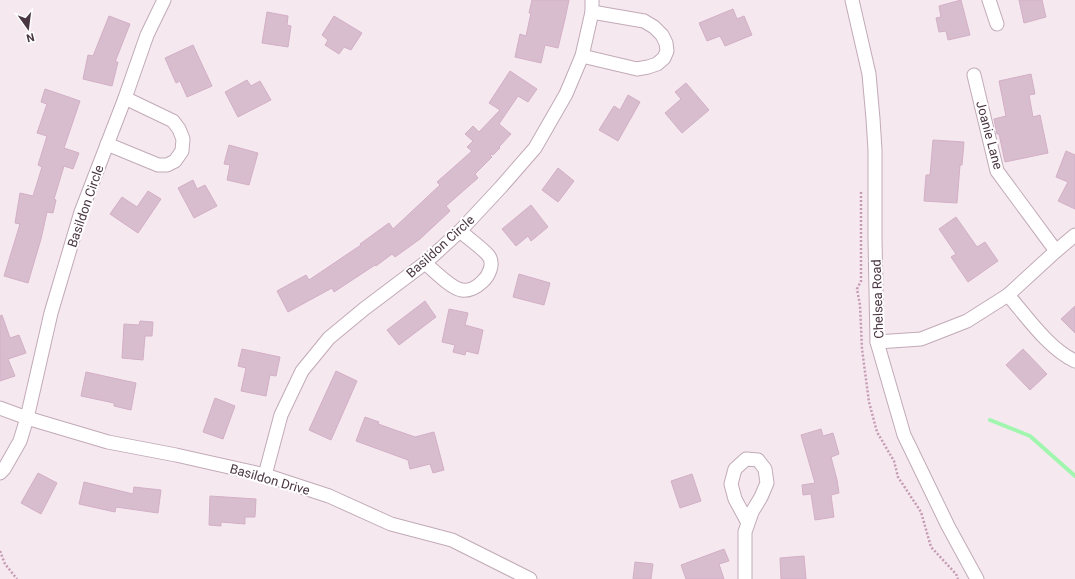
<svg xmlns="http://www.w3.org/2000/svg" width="1075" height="579" viewBox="0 0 1075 579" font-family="Roboto,sans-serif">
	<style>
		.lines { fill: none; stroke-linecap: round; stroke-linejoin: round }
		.stream { stroke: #a1f6af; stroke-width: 4 }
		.building { fill: #d8bdce; stroke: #d3afc6 }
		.minor-casing { stroke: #c2aab8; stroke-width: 15 }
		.path { stroke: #c59ab3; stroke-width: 2.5; stroke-dasharray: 2 2; stroke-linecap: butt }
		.minor { stroke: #fff; stroke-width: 13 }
		.labels { text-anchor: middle; stroke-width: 4; stroke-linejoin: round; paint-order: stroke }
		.street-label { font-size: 13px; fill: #4a3642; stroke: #fff }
	</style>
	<rect width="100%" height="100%" fill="#f5e8ef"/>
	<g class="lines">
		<polyline class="stream" points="990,420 1030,436 1075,476"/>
	</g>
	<g class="building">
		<polygon points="532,0 569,0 565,19 558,48 545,45 541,63 515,57 520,34 526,36 531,13 529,13"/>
		<polygon points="961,0 970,35 948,40 946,31 939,32 936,18 941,17 939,6"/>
		<polygon points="1019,0 1042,0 1046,17 1024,23"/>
		<polygon points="733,9 737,19 744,16 752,35 725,46 720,36 707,41 699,23"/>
		<polygon points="267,12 288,16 287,25 291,26 288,47 262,43"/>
		<polygon points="109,16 130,24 115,62 118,62 112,86 83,79 88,55 93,56"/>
		<polygon points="334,16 362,33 351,50 344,47 339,54 325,45 328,40 322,35"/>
		<polygon points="193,45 212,86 187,97 180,81 176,83 165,58"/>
		<polygon points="510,71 537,89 528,102 518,96 499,124 511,134 499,147 500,148 493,155 491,154 490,155 492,157 475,174 478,178 446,206 450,211 420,239 395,257 392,254 376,266 375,265 334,292 332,288 288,312 277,291 306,275 309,280 361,245 360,244 389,223 393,229 440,185 437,182 472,151 467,147 473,141 465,134 473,126 479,132 500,110 489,103"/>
		<polygon points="1031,74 1035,94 1029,95 1033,117 1040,115 1048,153 1005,162 999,134 997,134 994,119 1006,116 999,81"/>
		<polygon points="247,80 251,86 260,81 271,100 238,117 225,92"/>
		<polygon points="686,83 709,110 682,133 665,113 681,99 675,92"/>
		<polygon points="45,89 80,101 64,148 79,153 73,169 64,166 54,199 56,200 53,213 47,212 41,239 28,283 4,276 20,224 15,223 20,193 33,196 42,167 38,165 47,136 37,133 47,104 41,102"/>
		<polygon points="628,95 640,102 618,141 599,130 614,106 620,110"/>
		<polygon points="933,140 964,142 962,165 960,165 957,203 924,201 926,175 930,175"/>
		<polygon points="229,145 258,153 249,185 227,180 230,165 224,164"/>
		<polygon points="1066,151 1075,155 1075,209 1058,201 1068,182 1056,177"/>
		<polygon points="558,168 574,181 558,202 542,190"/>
		<polygon points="193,180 197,189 205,185 217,206 194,218 178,188"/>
		<polygon points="148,191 161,199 138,233 110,214 122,197 137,207"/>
		<polygon points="531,205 548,227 531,241 528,236 516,246 502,229"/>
		<polygon points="956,217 977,247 985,242 998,261 968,282 951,257 956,254 939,229"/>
		<polygon points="519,274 550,283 544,305 513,297"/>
		<polygon points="425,301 436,317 399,345 387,330"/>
		<polygon points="1075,306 1075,333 1061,319"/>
		<polygon points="449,309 468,313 465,325 483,330 478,354 466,351 465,355 453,352 455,345 442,342"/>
		<polygon points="2,315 10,338 19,335 26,353 8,359 15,376 0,381 0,316"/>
		<polygon points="140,321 153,322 152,336 145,336 143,360 122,358 124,324 139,325"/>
		<polygon points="242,349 280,357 276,376 270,375 266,396 241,391 246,368 238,366"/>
		<polygon points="1023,349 1047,374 1030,390 1006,365"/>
		<polygon points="336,371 357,381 331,440 309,430"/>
		<polygon points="86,372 136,383 131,410 114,406 114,403 81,396"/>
		<polygon points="215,398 235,406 223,439 203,432"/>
		<polygon points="365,417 379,422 378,424 415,437 434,432 444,470 433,473 430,464 410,469 408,460 356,441"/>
		<polygon points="821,429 823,436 833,433 839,454 831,457 837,480 839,493 831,495 834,517 815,520 811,494 803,495 802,485 815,483 801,435"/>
		<polygon points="38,473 57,483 41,514 21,503"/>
		<polygon points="692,474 701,501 680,508 671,481"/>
		<polygon points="84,482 133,494 134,487 161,490 158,513 116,507 115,512 79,504"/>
		<polygon points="210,496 256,499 255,517 245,517 245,524 221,522 221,526 209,525"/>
		<polygon points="724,549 729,561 719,564 724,579 686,579 681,565"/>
		<polygon points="804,556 806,579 781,579 780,558"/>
		<polygon points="635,562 653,564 651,579 633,579"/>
	</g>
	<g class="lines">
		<defs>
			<g id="minor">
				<polyline points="852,0 869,74 873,119 875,150 875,239 877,342 904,435 948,526 977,579"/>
				<polyline points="989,0 997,24"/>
				<polyline points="582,56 637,69 648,67 657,64 664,58 667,51 666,43 662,35 654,27 644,21 592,12"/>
				<polyline points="974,75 997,171 1056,251"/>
				<polyline points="107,144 158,165 167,165 175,161 182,151 183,139 179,129 173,121 125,98"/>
				<path d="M 425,263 C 433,270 452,289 462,290 C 469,291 477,287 482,282 C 489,276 495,263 488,255 C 481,247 468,238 460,231"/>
				<path d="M 1008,295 C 1027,317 1049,349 1075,361"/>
				<polyline points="877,342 921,339 967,321 1008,295 1056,251 1075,235"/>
				<polyline points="0,408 27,418 108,442 176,455 265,475 329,496 391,524 452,540 530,579"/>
				<polyline points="0,473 4,469 20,441 27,418 51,313 81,212 125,98 147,35 164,0"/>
				<polyline points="265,475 281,415 302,371 329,338 364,309 425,263 460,231 501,187 535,148 566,94 582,56 592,12 592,0"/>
				<polyline points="745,579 745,532 752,512 761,497 767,483 765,469 758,460 746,459 735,469 731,484 735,499 748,523"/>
			</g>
		</defs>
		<use href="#minor" class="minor-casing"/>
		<g class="path">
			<polyline points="861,192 861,281 857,289 860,305 862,349 869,402 877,432 894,461 898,477 921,512 931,547 956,574 958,579"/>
			<polyline points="0,551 5,564 17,579"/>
		</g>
		<use href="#minor" class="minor"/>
	</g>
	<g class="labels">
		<g class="street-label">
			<text transform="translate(990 135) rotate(75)" y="5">Joanie Lane</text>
			<text transform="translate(85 206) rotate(-71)" y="5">Basildon Circle</text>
			<text transform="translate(440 246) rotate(-42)" y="5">Basildon Circle</text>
			<text transform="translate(877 299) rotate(-92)" y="5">Chelsea Road</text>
			<text transform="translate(270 479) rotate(16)" y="5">Basildon Drive</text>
		</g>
	</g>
	<g transform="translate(28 28) rotate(166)" stroke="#ffffff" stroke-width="3" paint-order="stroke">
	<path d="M0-3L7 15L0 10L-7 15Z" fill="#4a3642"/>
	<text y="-6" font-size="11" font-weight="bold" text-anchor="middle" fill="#4a3642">N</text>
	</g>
</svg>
